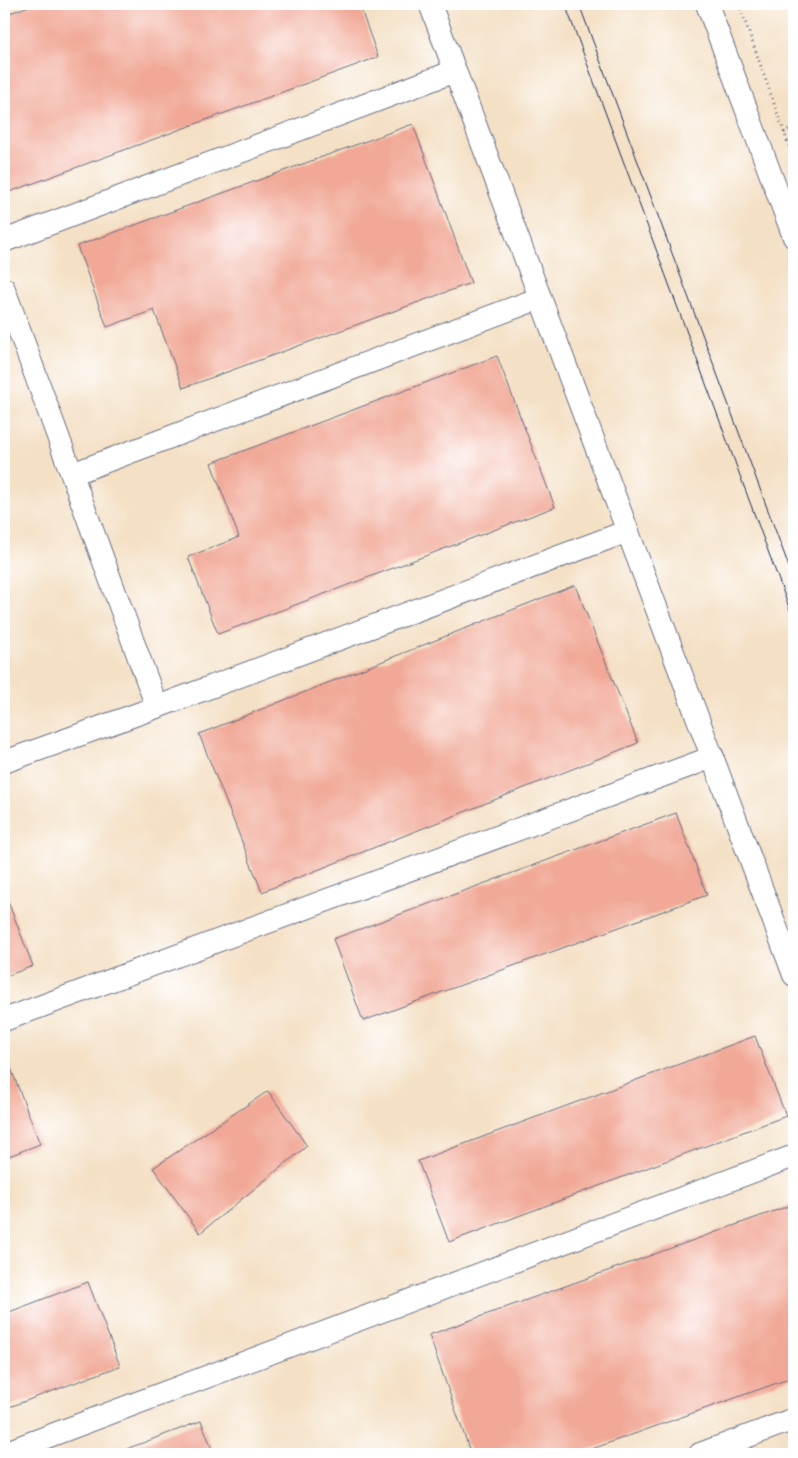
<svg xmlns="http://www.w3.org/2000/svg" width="798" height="1458" viewBox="0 0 798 1458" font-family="'Playpen Sans',sans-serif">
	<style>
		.building { fill: #f1a896 }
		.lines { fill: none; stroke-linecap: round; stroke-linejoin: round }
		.minor-casing { stroke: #676d82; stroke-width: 24 }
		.path { stroke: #676d82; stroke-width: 3; stroke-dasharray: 1 4; stroke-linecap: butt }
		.minor { stroke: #fff; stroke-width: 22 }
		.tram { stroke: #1b2f5e; stroke-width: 1 }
	</style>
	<rect width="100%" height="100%" fill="#fff"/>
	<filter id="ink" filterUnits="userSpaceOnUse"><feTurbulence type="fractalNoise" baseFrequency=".02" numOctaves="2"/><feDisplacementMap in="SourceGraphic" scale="10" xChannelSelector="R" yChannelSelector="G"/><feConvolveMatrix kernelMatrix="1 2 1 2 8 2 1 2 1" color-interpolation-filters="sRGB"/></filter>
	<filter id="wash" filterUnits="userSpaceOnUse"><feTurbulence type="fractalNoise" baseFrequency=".0096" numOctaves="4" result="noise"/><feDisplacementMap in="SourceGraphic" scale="20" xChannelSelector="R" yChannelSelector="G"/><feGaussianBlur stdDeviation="1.12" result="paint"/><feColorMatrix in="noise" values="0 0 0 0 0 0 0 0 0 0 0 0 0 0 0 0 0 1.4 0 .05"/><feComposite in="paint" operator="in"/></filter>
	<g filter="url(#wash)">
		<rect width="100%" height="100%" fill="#f4e0c5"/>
		<g id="blocks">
			<g class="building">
				<polygon points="35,4 359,4 378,57 4,194 4,15"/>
				<polygon points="413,124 471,283 183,388 154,310 107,327 77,246"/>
				<polygon points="497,356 555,507 218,634 188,557 239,537 211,463"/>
				<polygon points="575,585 638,743 262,892 199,734"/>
				<polygon points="676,813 707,895 363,1021 333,939"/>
				<polygon points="4,891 33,966 4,977"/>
				<polygon points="755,1036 786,1116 449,1242 418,1161"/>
				<polygon points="7,1058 40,1144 4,1158 4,1059"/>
				<polygon points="268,1091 307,1146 200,1233 153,1168"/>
				<polygon points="794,1204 794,1377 578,1454 471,1454 429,1335"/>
				<polygon points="88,1282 120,1366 4,1409 4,1314"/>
				<polygon points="201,1421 214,1454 113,1454"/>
			</g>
		</g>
	</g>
	<g filter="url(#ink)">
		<use href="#blocks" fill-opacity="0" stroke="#676d82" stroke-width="1"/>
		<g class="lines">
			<defs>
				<g id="minor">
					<polyline points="430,4 794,975"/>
					<polyline points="707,4 794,237"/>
					<polyline points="4,241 455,71"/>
					<polyline points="4,289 157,707"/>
					<polyline points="72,474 540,298"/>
					<polyline points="4,762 157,707 628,531"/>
					<polyline points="4,1020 713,757"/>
					<polyline points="4,1453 794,1156"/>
					<polyline points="700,1454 794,1419"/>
				</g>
			</defs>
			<use href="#minor" class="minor-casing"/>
			<g class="path">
				<polyline points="739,4 794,160"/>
				<polyline points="784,133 794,125"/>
			</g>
			<use href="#minor" class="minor"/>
			<g class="tram">
				<polyline points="565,4 794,621"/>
				<polyline points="579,4 794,580"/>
			</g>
		</g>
	</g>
	<rect width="798" height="1458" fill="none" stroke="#fff" stroke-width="20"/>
</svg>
